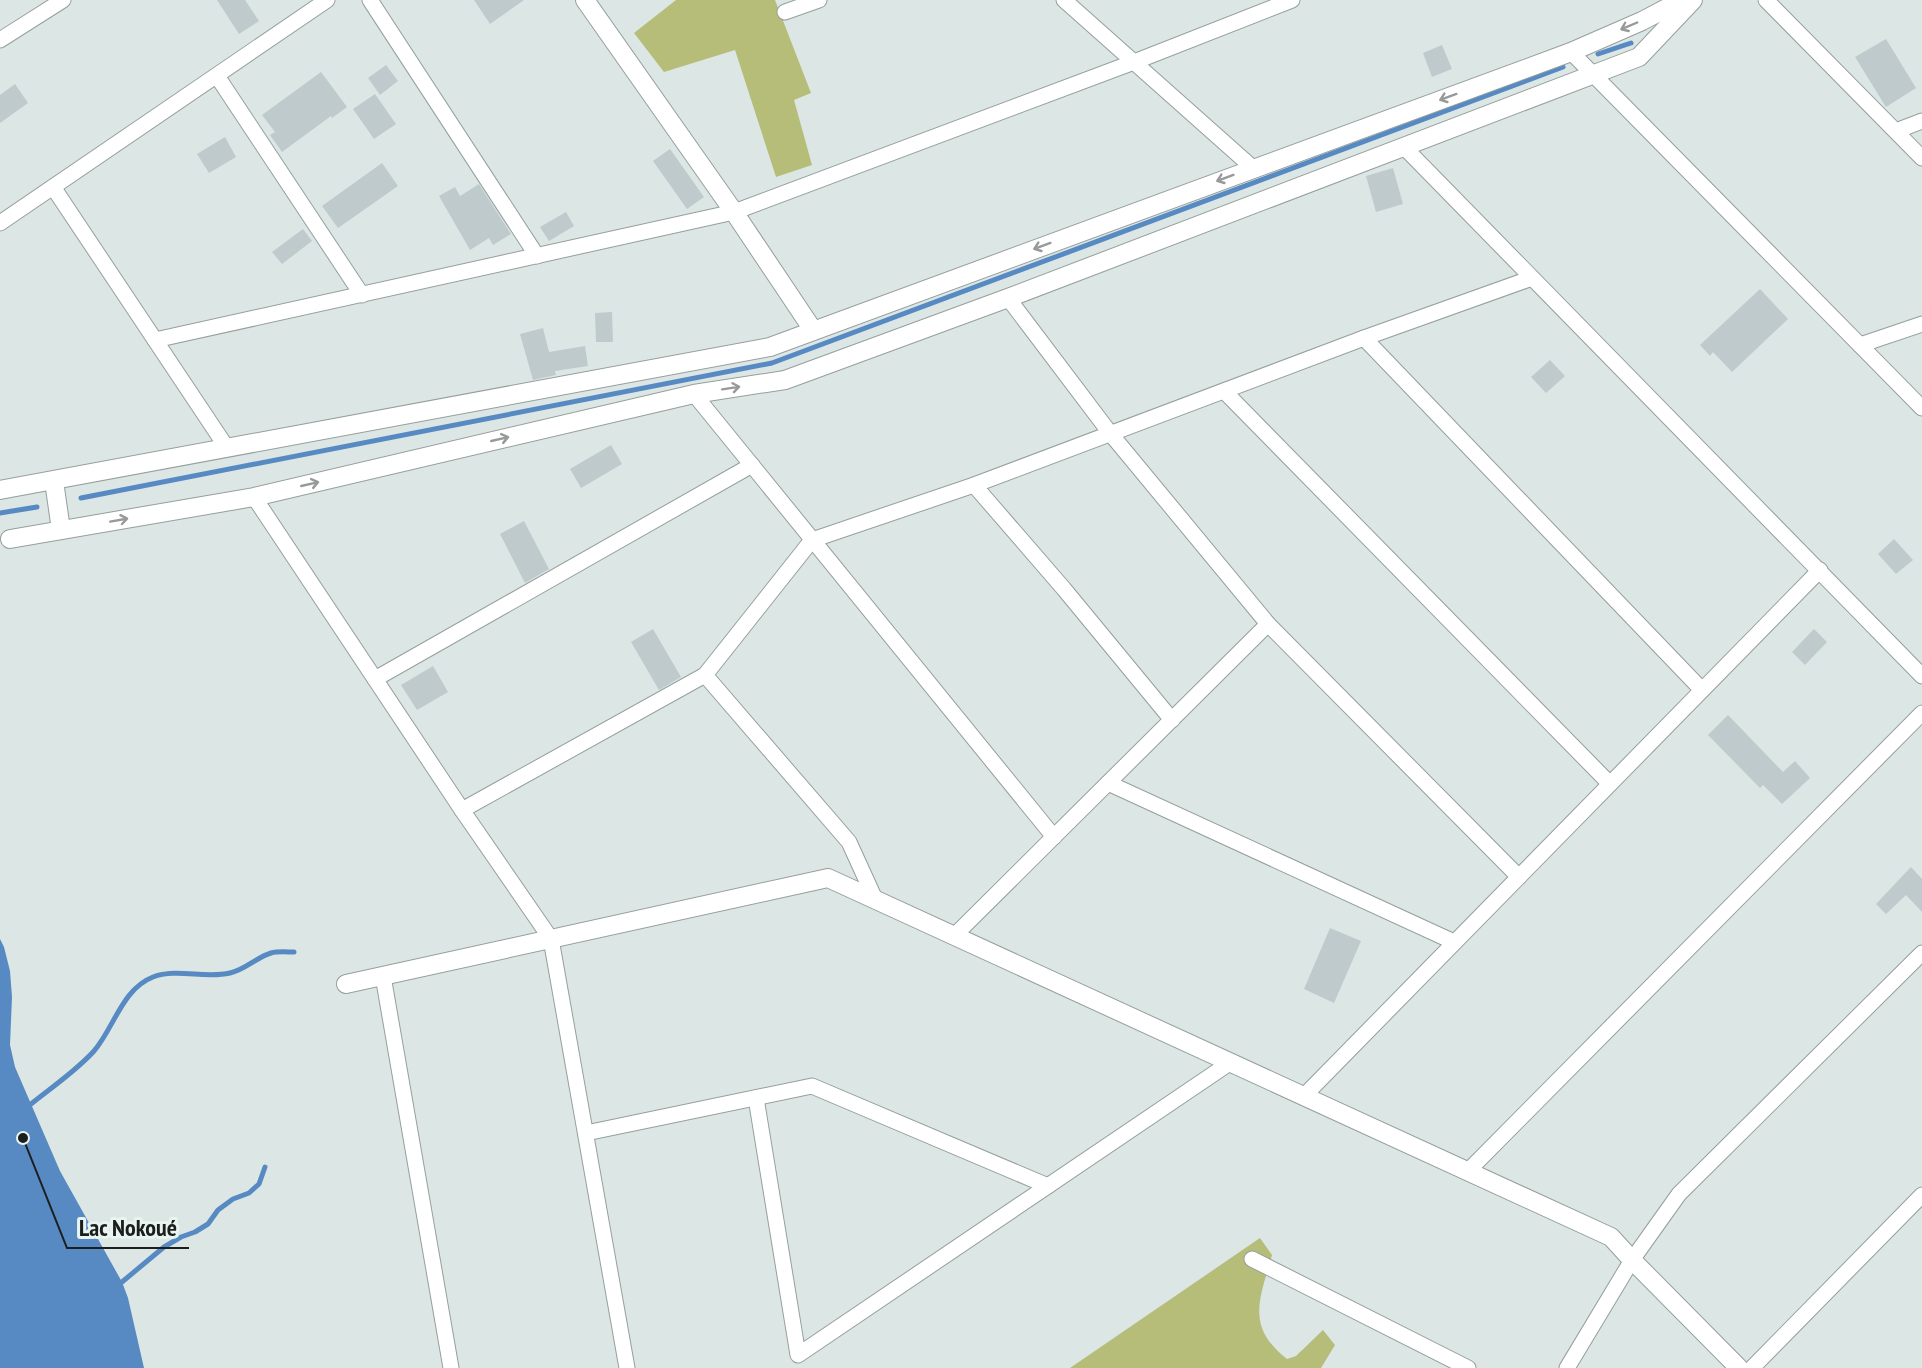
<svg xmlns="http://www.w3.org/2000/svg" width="1922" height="1368" viewBox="0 0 1922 1368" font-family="'PT Sans Narrow',sans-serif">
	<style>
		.green { fill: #b6bd79 }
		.water { fill: #578ac2 }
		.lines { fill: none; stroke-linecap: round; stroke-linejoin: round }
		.stream { stroke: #578ac2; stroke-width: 5 }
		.building { fill: #bfcacd }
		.minor-casing { stroke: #959f9d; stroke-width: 17 }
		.tertiary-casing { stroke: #959f9d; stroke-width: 20 }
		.minor { stroke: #fff; stroke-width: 15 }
		.tertiary { stroke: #fff; stroke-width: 18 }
		.oneway { stroke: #989a99 }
		.leader { fill: none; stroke: #1a1e1d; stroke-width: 2 }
		.callout-dot { fill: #1a1e1d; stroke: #e9f4f1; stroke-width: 2 }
		.callout-label { font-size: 24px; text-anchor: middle; font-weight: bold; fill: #1a1e1d; stroke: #e9f4f1; stroke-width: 6; stroke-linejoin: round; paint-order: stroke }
	</style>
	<rect width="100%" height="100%" fill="#dce6e4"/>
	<g class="green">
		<polygon points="676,0 775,0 811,93 794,100 812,165 776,177 735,50 664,72 634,33"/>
		<path d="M 1260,1238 L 1272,1255 C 1260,1299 1245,1326 1287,1359 L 1296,1356 L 1323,1330 L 1335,1345 L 1321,1368 L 1070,1368 Z"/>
	</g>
	<polygon class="water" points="0,939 4,947 10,971 12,997 10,1045 15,1067 60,1171 122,1282 128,1298 144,1368 0,1368"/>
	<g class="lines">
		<g class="stream">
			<polyline points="1598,54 1631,43"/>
			<polyline points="81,498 772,363 1563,67"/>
			<polyline points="0,513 37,507"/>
			<path d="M 31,1104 C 52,1087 76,1071 94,1051 C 114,1028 122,989 153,977 C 177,968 205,979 230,973 C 245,970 257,957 271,953 C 278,951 287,952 294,952"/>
			<polyline points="122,1282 164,1247 181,1237 195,1232 208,1224 218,1210 233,1199 249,1193 259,1184 265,1167"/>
		</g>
	</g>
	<g class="building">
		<polygon points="217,0 245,0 259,21 239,34"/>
		<polygon points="474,0 524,0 490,24"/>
		<polygon points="1886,39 1916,88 1886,107 1855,57"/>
		<polygon points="1442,45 1452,69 1432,77 1423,53"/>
		<polygon points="386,65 398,81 380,95 368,78"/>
		<polygon points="321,72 347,107 332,118 331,116 282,152 270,135 275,132 262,115"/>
		<polygon points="15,84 28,103 0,123 0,95"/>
		<polygon points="375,94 396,124 374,139 353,109"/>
		<polygon points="225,137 236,157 209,173 197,154"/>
		<polygon points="670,149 704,197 687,209 653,161"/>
		<polygon points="382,163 398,186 338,228 322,206"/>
		<polygon points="1393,168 1403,204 1376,212 1366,176"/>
		<polygon points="479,184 511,234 493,245 489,238 470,250 439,196 455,187 460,196"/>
		<polygon points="566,212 574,226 549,241 540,227"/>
		<polygon points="303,229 312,241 282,264 272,252"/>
		<polygon points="1760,289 1788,319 1732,372 1713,352 1710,356 1700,345"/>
		<polygon points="612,312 613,342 596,342 595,313"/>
		<polygon points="543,328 549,352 585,346 588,366 555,371 556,375 533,380 520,334"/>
		<polygon points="1550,360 1565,376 1546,393 1531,377"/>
		<polygon points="611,445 622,464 581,488 570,469"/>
		<polygon points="524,521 549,569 525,583 500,534"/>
		<polygon points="1894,539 1913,560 1896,574 1878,554"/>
		<polygon points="653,629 681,677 659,690 631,642"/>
		<polygon points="1814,629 1827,642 1805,665 1792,652"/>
		<polygon points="433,666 448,692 417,710 401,685"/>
		<polygon points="1728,715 1783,772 1795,761 1810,778 1782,804 1763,785 1760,788 1708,735"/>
		<polygon points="1911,867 1922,879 1922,912 1906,895 1886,914 1876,904"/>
		<polygon points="1330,928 1361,941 1334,1003 1304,989"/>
	</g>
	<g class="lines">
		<defs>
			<g id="minor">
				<polyline points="370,0 537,256"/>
				<polyline points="1064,0 1253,168"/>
				<polyline points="1766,0 1922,158"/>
				<polyline points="785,12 819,0"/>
				<polyline points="0,40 63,0"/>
				<polyline points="1571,52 1922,408"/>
				<polyline points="217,76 362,295"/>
				<polyline points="1896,131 1922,121"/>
				<polyline points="1404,147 1922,676"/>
				<polyline points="53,187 227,448"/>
				<polyline points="0,223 327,0"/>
				<polyline points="1008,298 1110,433 1268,624 1519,877"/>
				<polyline points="1364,338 1702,690"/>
				<polyline points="155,340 734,212 1134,62 1292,0"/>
				<polyline points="1860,345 1922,324"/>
				<polyline points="1224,391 1610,784"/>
				<polyline points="694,394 1054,837"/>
				<polyline points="974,485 1064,589 1172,720"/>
				<polyline points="254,497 462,810 551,939 627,1368"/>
				<polyline points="705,675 849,842 875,899"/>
				<polyline points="375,679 752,465"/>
				<polyline points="1108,783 1454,942"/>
				<polyline points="462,810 705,675 812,540 974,485 1364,338 1532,278"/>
				<polyline points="955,935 1268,624"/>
				<polyline points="383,976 451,1368"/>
				<polyline points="1304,1096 1820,570"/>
				<polyline points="756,1098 798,1355 1231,1062"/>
				<polyline points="586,1133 812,1086 1048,1186"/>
				<polyline points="1468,1171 1922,713"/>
				<polyline points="1252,1259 1468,1368"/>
				<polyline points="1567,1368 1632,1260 1679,1194 1922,953"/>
				<polyline points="1752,1368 1922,1195"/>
			</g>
			<g id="tertiary">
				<polyline points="585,0 734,212 813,330"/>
				<polyline points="54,481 61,530"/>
				<polyline points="0,490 770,347 1571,52 1642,21 1682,0"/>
				<polyline points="10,539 254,497 694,394 785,380 1008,298 1639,57 1693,0"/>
				<polyline points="346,984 828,878 1611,1237 1632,1260 1739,1368"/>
			</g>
		</defs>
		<use href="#minor" class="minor-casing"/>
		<use href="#tertiary" class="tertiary-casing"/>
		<use href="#minor" class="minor"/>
		<use href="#tertiary" class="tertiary"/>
	</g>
	<defs><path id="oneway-shaft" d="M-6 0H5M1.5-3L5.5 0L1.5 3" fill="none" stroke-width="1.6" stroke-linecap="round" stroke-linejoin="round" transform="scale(1.5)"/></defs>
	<g class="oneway">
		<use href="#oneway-shaft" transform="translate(1629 26) rotate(157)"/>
		<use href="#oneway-shaft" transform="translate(1448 97) rotate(160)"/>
		<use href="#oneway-shaft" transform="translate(1225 178) rotate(160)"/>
		<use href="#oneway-shaft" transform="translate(1042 246) rotate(160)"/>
		<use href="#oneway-shaft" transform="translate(731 388) rotate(-9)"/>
		<use href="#oneway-shaft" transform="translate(500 439) rotate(-13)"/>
		<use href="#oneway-shaft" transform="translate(310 484) rotate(-13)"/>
		<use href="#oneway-shaft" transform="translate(119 520) rotate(-10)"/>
	</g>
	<path class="leader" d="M23 1138L67 1248H189"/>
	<circle class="callout-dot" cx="23" cy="1138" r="6"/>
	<g class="callout-label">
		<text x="128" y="1236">Lac Nokoué</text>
	</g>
</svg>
